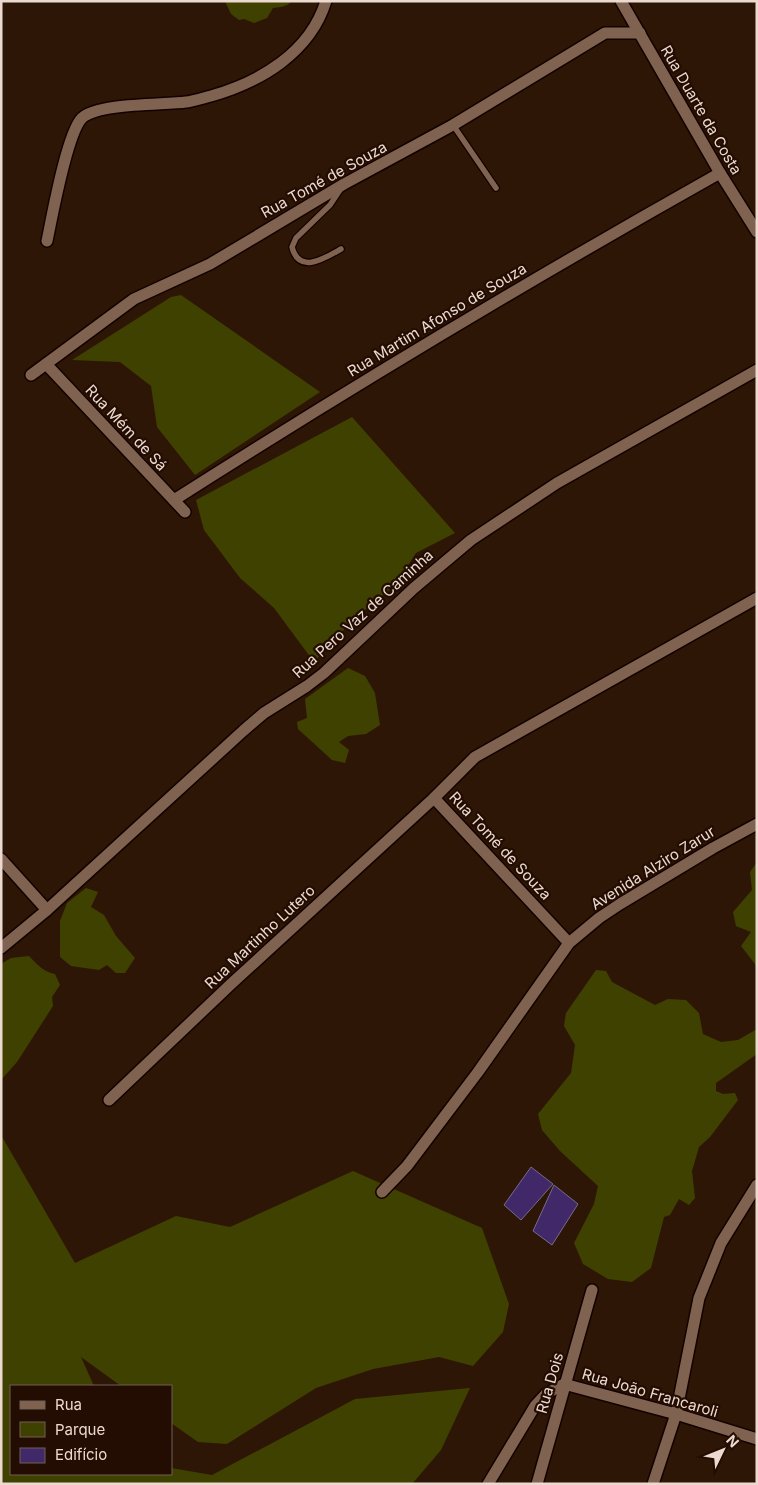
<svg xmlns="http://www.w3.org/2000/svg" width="758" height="1485" viewBox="0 0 758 1485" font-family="Inter,sans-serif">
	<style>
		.green { fill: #3f4100 }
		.building { fill: #412869; stroke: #756c8a }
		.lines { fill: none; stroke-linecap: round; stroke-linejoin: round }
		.lane-casing { stroke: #140200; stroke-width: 8 }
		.street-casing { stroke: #140200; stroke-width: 14 }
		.lane { stroke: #7f6250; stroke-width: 5.5 }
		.street { stroke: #7f6250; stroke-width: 11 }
		.labels { text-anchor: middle; stroke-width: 4.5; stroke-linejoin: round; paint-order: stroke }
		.street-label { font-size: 15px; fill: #ecdad0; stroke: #230c01 }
	</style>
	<rect width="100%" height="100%" fill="#2e1606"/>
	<g class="green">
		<path d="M 225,1 L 292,1 C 287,7 280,7 273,8 L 267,18 L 254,23 L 244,19 L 239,20 L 231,14 Z"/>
		<polygon points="181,295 320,392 195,475 157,427 151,386 120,362 72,360 171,297"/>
		<polygon points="352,417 455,533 416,553 395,585 353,620 314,662 274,608 240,578 204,530 196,500"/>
		<polygon points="348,668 365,676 375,693 380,725 366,734 348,736 339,742 349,750 345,763 332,760 298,729 297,722 307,718 305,699"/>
		<polygon points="757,862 757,973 755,964 741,946 751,932 736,926 733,912 752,890 750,872"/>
		<polygon points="86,888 98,892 91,907 104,915 116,936 135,958 125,973 116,973 107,965 99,970 71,966 60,957 60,921 67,903"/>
		<path d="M 29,956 C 37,964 43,972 55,974 L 60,985 L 52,997 L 53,1006 L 17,1062 L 1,1080 L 1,964 L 11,958 Z"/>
		<polygon points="596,970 606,971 612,982 655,1005 668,999 686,1000 699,1013 703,1034 721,1042 738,1040 757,1029 757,1054 716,1083 716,1091 723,1094 735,1093 738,1100 710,1137 699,1147 692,1171 695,1198 689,1205 679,1199 670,1215 664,1217 651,1268 632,1282 608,1279 583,1264 574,1243 594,1204 598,1186 560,1151 542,1130 538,1114 571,1073 575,1045 564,1026 566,1013"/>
		<polygon points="1,1135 75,1263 176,1216 230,1227 353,1171 482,1228 509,1304 503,1332 473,1366 439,1357 373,1369 316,1388 227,1444 198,1442 171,1423 171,1386 121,1386 81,1357 94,1386 11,1386 11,1474 171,1474 171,1468 212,1475 355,1399 470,1388 441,1450 412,1484 1,1484"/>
	</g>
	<g class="building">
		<polygon points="531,1167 553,1184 521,1220 504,1205"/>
		<polygon points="554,1185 578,1204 552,1245 533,1231"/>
	</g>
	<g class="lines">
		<defs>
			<g id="lane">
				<polyline points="453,125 496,188"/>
				<path d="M 340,190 L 330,205 L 296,238 L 292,247 C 299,275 325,258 341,249"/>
			</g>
			<g id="street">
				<polyline points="621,1 720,173 757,232"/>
				<path d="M 47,241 C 52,217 67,133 82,118 C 98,103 163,105 186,102 C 194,101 203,98 211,96 C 260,82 310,53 326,1"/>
				<polyline points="46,364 185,512"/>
				<polyline points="31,375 134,299 210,264 344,184 453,125 605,33 640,33"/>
				<path d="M 174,500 C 353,386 535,277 720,173"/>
				<polyline points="434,798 569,943"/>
				<polyline points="1,859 47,910"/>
				<polyline points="1,948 47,910 243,731 264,713 307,686 324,673 414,588 471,540 557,483 757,370"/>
				<polyline points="109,1100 231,984 434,798 475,757 757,598"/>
				<polyline points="382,1192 407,1166 478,1072 569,943 599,918 620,904 713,848 757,824"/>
				<polyline points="488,1484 535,1406 546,1394 564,1384 676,1414 757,1439"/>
				<polyline points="537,1484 592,1290"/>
				<polyline points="653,1484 676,1414 699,1298 721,1243 757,1185"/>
			</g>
		</defs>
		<use href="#lane" class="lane-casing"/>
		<use href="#street" class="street-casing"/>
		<use href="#lane" class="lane"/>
		<use href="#street" class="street"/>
	</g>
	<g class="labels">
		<g class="street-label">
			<text transform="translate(701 110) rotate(60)" y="5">Rua Duarte da Costa</text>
			<text transform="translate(324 180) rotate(-29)" y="5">Rua Tomé de Souza</text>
			<text transform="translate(437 320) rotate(-31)" y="5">Rua Martim Afonso de Souza</text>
			<text transform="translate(126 428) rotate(47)" y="5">Rua Mém de Sá</text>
			<text transform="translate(363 614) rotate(-42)" y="5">Rua Pero Vaz de Caminha</text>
			<text transform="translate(500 846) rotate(47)" y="5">Rua Tomé de Souza</text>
			<text transform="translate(653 868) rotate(-32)" y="5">Avenida Alziro Zarur</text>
			<text transform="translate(260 937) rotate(-43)" y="5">Rua Martinho Lutero</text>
			<text transform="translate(550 1383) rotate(-74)" y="5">Rua Dois</text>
			<text transform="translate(650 1393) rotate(16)" y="5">Rua João Francaroli</text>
		</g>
	</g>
	<rect width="758" height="1485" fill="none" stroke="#ecdad0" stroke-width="5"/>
	<rect x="10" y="1385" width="162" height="90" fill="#230c01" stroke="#735e54"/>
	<rect x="20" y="1401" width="25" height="8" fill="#7f6250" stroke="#735e54"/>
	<text x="55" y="1410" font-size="15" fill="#ecdad0">Rua</text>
	<rect x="20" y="1422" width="25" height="15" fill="#3f4100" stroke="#735e54"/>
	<text x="55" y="1435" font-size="15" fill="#ecdad0">Parque</text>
	<rect x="20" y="1448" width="25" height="15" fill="#412869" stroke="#735e54"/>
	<text x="55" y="1460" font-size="15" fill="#ecdad0">Edifício</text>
	<g transform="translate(723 1450) rotate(47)" stroke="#230c01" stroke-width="4" paint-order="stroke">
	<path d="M0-4L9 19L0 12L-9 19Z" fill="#ecdad0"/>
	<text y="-8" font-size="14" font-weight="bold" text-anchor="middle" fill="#ecdad0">N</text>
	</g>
</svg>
